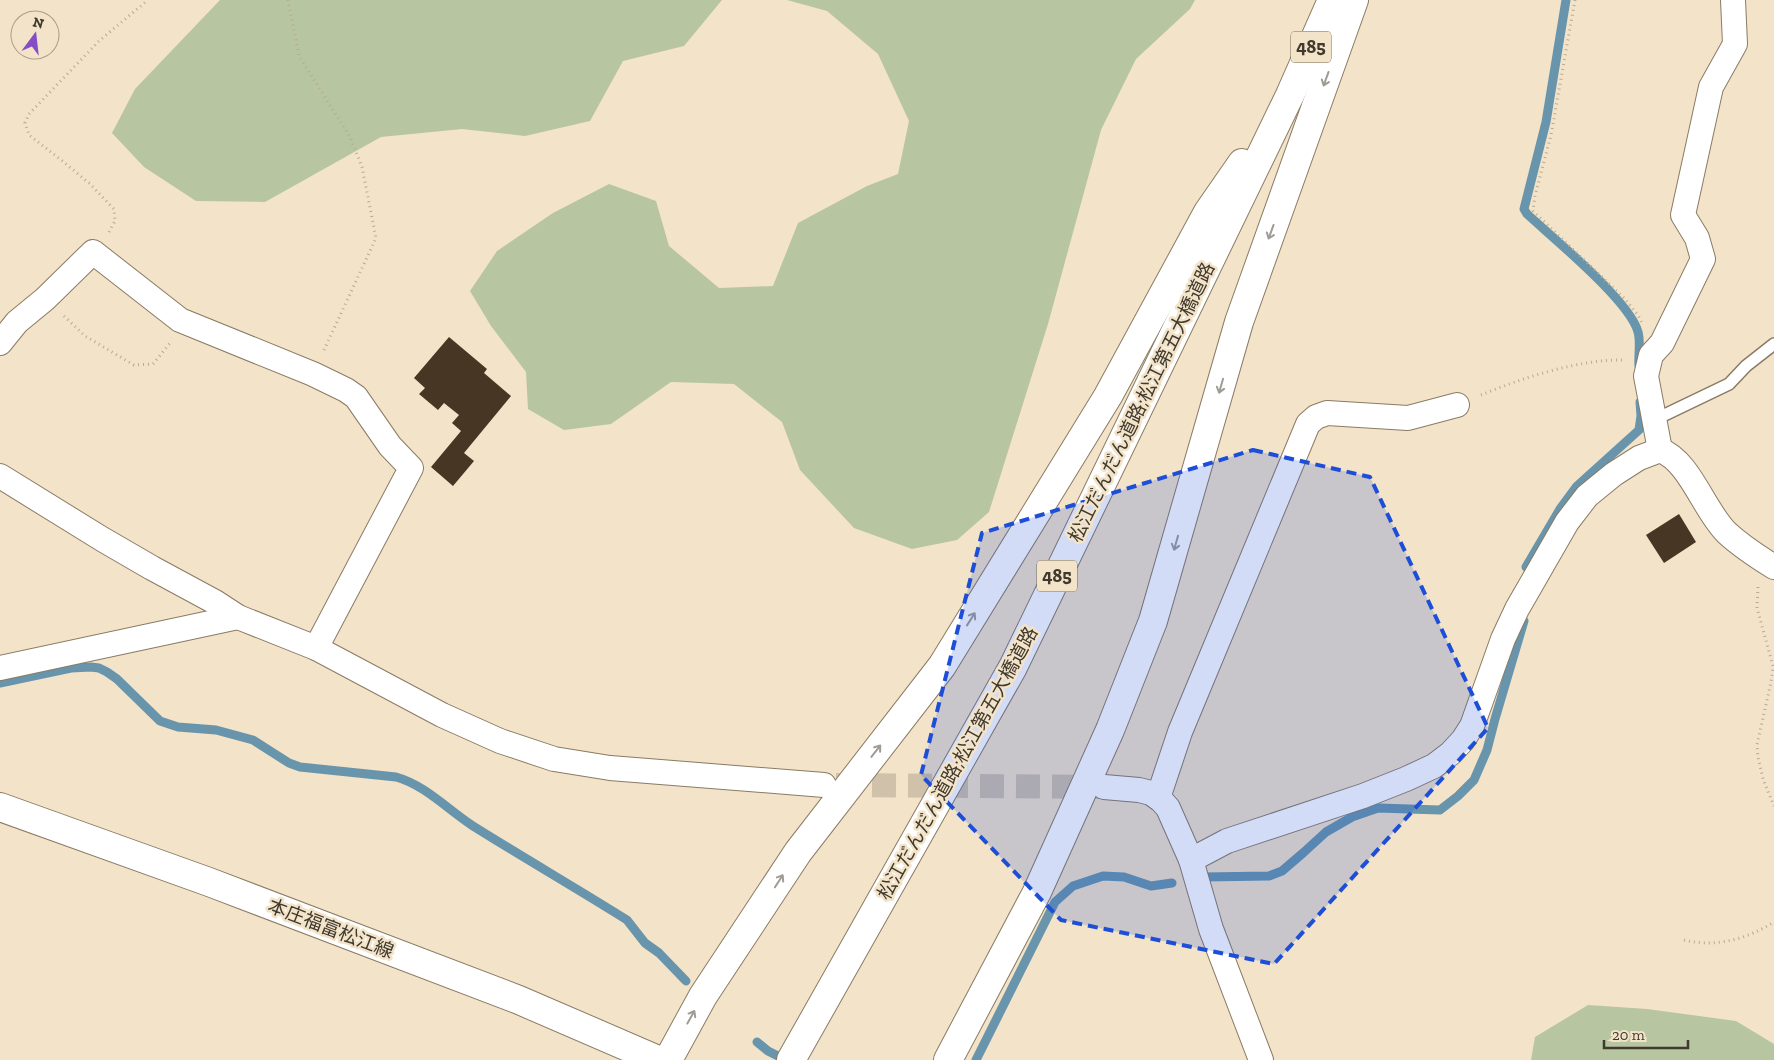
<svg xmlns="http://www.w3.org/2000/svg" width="1774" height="1060" viewBox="0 0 1774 1060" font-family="'Zilla Slab','Noto Sans JP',serif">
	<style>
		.green { fill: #b8c5a1 }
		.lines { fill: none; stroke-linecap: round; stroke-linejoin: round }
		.stream { stroke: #6895ab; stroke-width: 9 }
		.building { fill: #473624 }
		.minor-tunnel { stroke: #cfc1aa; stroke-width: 24; stroke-dasharray: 24 12; stroke-linecap: butt }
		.service-casing { stroke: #8a7b64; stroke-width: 14 }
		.minor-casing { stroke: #8a7b64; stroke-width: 26 }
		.secondary-casing { stroke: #8a7b64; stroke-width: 30 }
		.motorway-casing { stroke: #8a7b64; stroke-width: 30 }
		.path { stroke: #b7aa95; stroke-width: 3; stroke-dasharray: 1 4; stroke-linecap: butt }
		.service { stroke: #fff; stroke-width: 11 }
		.minor { stroke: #fff; stroke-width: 24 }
		.secondary { stroke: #fff; stroke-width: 28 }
		.motorway { stroke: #fff; stroke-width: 28 }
		.oneway { stroke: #9f9c96 }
		.marked { fill: #1d4ed8; fill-opacity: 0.2; stroke: #1d4ed8; stroke-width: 4; stroke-dasharray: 10 6; stroke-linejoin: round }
		.labels { text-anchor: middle; stroke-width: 5; stroke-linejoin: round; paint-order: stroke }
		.shield { fill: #f3e3c9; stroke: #756c5c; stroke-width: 1 }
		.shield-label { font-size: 18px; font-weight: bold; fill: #3f392e }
		.street-label { font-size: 19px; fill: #3f392e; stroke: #f3e3c9 }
	</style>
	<rect width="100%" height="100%" fill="#f3e3c9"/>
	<g class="green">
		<polygon points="220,0 722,0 684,46 623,61 590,121 525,136 462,129 381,137 265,202 196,201 144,167 112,133 135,89"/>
		<polygon points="787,0 1195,0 1190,9 1136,59 1101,130 1048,324 989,512 957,540 912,549 854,528 800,470 782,422 734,384 671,382 611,424 564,430 528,409 526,372 491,326 470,291 497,251 553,213 609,184 656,201 669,246 719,288 773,286 798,223 867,186 898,174 909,121 878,54 827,11"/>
		<polygon points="1588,1005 1647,1009 1736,1021 1774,1044 1774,1060 1531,1060 1535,1037"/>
	</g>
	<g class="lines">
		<g class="stream">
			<path d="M 1566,0 L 1546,122 L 1524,209 L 1527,214 C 1553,238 1630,301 1638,332 C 1641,342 1638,356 1639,366"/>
			<polyline points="1526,567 1560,509 1577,486 1639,430 1641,416 1640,402"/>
			<path d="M 0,683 L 71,668 L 91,667 L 99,668 L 107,672 L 117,679 L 160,721 L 178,727 L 216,730 L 253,740 L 289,763 L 300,767 L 396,777 C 425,785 447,809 473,826 C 524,858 576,888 627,920 L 645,943 L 659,953 L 686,981"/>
			<polyline points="1204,877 1269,876 1282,871 1303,853 1326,832 1352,817 1378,808 1440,810 1458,796 1474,780 1487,750 1495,719 1524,621"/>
			<polyline points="757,1042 768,1051 786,1060"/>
			<polyline points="976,1060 1055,902 1073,886 1103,876 1124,877 1151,886 1172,883"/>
		</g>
	</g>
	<g class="building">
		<polygon points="449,337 487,369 484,373 511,396 464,453 474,461 453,486 431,467 461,431 452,423 459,415 444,403 438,410 419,394 425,388 414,378"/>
		<polygon points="1679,514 1696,542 1664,563 1646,535"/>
	</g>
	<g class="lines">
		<polyline class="minor-tunnel" points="836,785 1103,787"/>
		<defs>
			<polyline id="service" points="1654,420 1729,384 1746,366 1774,344"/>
			<g id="minor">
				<polyline points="0,343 17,322 45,299 93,252 180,320 313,374 346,390 356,397 390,446 411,468 316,648"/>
				<polyline points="1660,450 1646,376 1651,355 1662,343 1703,259 1697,238 1683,215 1711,87 1735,44 1733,0"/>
				<polyline points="0,476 102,539 152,568 215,602 238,617 316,648 442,715 500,741 554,759 610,768 824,785"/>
				<polyline points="0,668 238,617"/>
				<polyline points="1104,787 1139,790 1151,793 1161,800 1168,808 1191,860 1211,929 1261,1060"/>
				<polyline points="1158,798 1180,732 1308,424 1316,417 1327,413 1408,418 1457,405"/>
				<path d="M 1191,860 L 1227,841 L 1363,796 L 1406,779 L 1434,766 L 1451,753 L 1463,740 L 1472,726 L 1503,639 L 1517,609 L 1567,522 L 1587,496 L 1614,474 L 1639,458 L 1660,450 C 1690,461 1704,511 1727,533 C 1741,546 1758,557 1774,567"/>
			</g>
			<polyline id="secondary" points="0,807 209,882 519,1000 658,1060"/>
			<g id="motorway">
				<polyline points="668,1060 703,996 798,852 942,666 1108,396 1208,212 1242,163"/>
				<polyline points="791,1060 1013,667 1290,95 1332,0"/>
				<polyline points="948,1060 1037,892 1110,730 1153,621 1239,322 1354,0"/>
			</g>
		</defs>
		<use href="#service" class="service-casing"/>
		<use href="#minor" class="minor-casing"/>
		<use href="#secondary" class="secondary-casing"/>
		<use href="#motorway" class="motorway-casing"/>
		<g class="path">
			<polyline points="288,0 299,56 350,137 362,167 376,238 324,350"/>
			<polyline points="1575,0 1551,135 1535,196 1533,211 1625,299 1638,315 1643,325"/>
			<polyline points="109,232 115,221 114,209 89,183 60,159 29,135 25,123 29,114 99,41 148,0"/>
			<polyline points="64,316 85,336 134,365 153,364 170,343"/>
			<path d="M 1481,395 C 1522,378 1579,359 1624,360"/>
			<polyline points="1758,587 1757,608 1773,666 1771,682 1757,745 1758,757 1763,779 1774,806"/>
			<path d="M 1684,940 C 1716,948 1747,939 1774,922"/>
		</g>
		<use href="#service" class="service"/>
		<use href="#minor" class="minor"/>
		<use href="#secondary" class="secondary"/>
		<use href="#motorway" class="motorway"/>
	</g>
	<defs><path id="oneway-shaft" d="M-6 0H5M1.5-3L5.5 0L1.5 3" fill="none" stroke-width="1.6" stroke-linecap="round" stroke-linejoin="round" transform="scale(1.25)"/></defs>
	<g class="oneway">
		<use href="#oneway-shaft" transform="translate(1326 79) rotate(110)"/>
		<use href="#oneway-shaft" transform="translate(1271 232) rotate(110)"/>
		<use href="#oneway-shaft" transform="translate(1221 386) rotate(106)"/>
		<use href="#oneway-shaft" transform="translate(1176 543) rotate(106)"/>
		<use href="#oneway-shaft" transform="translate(971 619) rotate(-58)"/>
		<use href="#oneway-shaft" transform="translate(876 751) rotate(-52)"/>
		<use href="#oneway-shaft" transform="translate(779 881) rotate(-57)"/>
		<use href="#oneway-shaft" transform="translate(691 1017) rotate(-61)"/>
	</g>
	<path class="marked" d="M 1253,450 L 1370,477 L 1488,728 L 1274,964 L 1061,920 L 921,775 L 982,533 Z"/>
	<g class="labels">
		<g class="shield">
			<rect x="1291" y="31.5" width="40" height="31" rx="4"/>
			<rect x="1037" y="560.5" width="40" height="31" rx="4"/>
		</g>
		<g class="shield-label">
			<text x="1311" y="53">485</text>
			<text x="1057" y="582">485</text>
		</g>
		<g class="street-label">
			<text transform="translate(1141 402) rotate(-64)" y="7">松江だんだん道路;松江第五大橋道路</text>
			<text transform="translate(957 763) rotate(-61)" y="7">松江だんだん道路;松江第五大橋道路</text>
			<text transform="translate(331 928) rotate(21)" y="7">本庄福富松江線</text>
		</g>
	</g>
	<g transform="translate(35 35) rotate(15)"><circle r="24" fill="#f3e3c9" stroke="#ab9f8b"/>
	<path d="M0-4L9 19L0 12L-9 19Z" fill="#854ec5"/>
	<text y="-8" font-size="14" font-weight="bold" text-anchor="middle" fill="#3f392e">N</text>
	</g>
	<path d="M1604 1040v8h84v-8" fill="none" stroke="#3f392e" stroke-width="2.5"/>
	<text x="1612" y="1040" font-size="15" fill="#3f392e" stroke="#f3e3c9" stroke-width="4" paint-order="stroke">20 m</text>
</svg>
